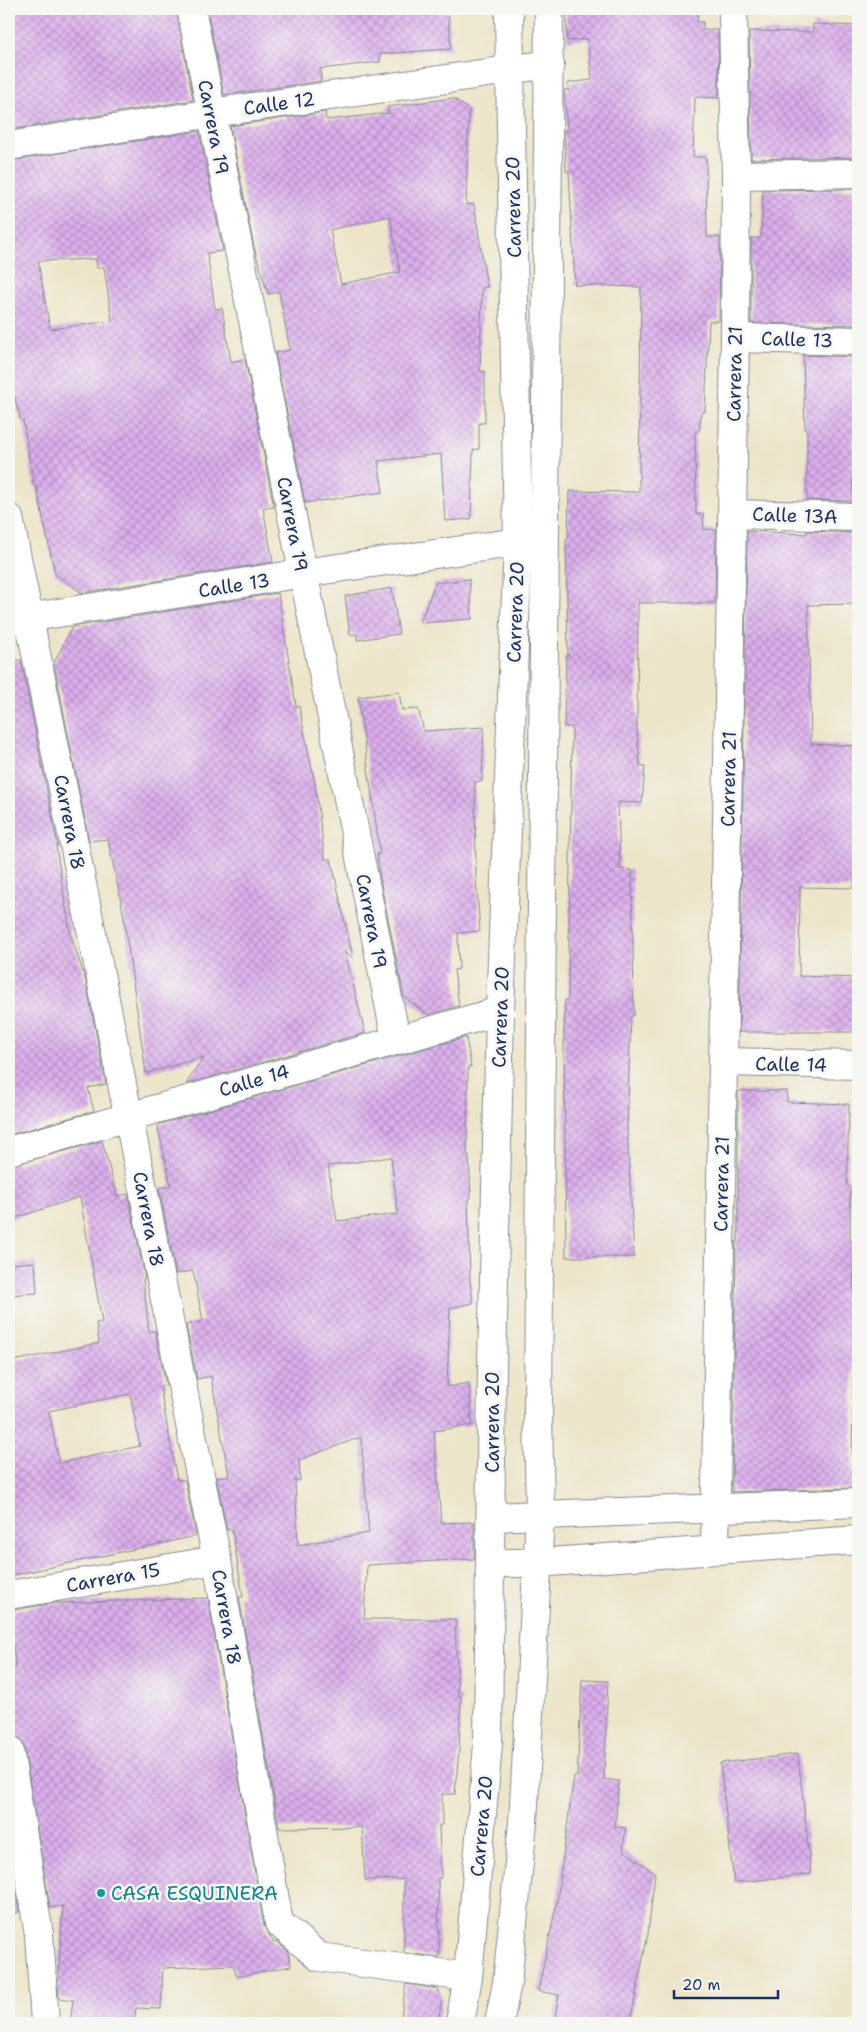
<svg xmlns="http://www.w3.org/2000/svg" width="867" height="2032" viewBox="0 0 867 2032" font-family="'Shantell Sans',sans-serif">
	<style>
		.building { fill: url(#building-cross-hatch); fill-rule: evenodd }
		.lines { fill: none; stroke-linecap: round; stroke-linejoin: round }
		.street-casing { stroke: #848a94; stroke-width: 30 }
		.primary-casing { stroke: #848a94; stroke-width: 30 }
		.street { stroke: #fff; stroke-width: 28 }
		.primary { stroke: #fff; stroke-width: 28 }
		.culture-dot { fill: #0f9aa8; stroke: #f6f6f2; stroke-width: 2 }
		.labels { text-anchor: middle; stroke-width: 5; stroke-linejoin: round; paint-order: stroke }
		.street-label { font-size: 19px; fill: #1b2f5e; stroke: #f6f6f2 }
		.culture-label { font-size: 19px; fill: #0d838f; stroke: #f6f6f2; text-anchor: start }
	</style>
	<defs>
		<pattern id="building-cross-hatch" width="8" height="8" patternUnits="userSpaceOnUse" patternTransform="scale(1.25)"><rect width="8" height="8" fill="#ddafed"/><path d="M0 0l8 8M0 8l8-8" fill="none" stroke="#b28fc3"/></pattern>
	</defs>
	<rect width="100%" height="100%" fill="#f6f6f2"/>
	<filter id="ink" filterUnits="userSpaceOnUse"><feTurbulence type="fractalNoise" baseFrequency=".02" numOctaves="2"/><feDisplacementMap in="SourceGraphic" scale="10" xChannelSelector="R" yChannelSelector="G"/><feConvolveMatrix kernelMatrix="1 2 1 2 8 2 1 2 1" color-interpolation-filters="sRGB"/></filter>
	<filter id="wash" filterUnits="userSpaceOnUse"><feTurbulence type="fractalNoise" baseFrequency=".0096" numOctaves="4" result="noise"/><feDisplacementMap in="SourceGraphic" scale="20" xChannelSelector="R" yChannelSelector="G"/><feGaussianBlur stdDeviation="1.12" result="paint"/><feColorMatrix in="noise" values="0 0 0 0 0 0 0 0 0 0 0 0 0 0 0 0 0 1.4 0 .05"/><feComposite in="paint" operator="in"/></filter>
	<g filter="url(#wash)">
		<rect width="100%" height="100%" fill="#ede5c9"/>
		<g id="blocks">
			<g class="building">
				<polygon points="9,9 176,9 193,100 9,130"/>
				<polygon points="207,9 448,9 451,49 380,54 380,62 320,69 321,81 224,95"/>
				<polygon points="566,9 698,9 697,22 703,22 703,30 718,30 719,98 695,97 693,157 706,157 707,237 720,237 719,321 709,321 705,412 701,412 699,431 695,431 696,514 703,514 704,529 716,530 715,603 638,603 637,730 640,765 645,766 642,803 618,802 620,869 632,870 634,1016 631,1016 627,1127 634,1257 566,1257 564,1034 565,1000 568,1000 572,727 564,727 566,656 568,656 566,539 568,539 569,491 639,492 641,287 575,285 569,171 566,171 564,130 567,130 564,90 569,90 568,83 592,80 588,39 567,41"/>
				<polygon points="813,24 858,26 858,157 751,159 749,31 813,32"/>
				<path d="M 453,98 L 469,110 L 466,205 L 474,204 L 487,287 L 482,288 L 480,372 L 485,371 L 485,423 L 479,423 L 479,449 L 473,450 L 471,519 L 445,521 L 441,454 L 378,461 L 383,492 L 305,503 L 275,353 L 290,350 L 279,292 L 268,294 L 254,247 L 230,126 L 325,112 L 326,120 L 389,113 L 387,107 ZM 390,216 L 400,272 L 341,284 L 330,230 Z"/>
				<path d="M 199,131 L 223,251 L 207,253 L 215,309 L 222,308 L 231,362 L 245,359 L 274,507 L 263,508 L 273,562 L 82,593 L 55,574 L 36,485 L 34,486 L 23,420 L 21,421 L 9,376 L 9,161 ZM 96,259 L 97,268 L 104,267 L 112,321 L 50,329 L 38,261 Z"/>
				<polygon points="858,189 857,325 751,323 751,238 761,238 763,190"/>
				<polygon points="803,355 856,357 856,360 858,360 858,433 854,433 852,501 807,500 807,431 805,430"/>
				<polygon points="747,531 807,534 807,531 858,533 858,604 808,605 811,744 858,746 858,855 856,855 854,888 800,887 799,976 858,978 857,1032 739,1032"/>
				<polygon points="469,579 472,619 420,623 435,583"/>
				<polygon points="392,588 399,634 357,640 357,634 350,635 345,596"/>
				<polygon points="278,593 296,706 299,706 315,784 325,859 331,859 353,958 345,952 365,1033 186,1084 204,1057 146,1073 123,912 108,839 89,841 54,663 72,627"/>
				<polygon points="21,660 58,846 56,846 70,932 86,982 106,1084 88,1088 94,1111 9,1135 9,909 14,908 9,877 9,661"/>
				<polygon points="399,692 402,710 418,709 424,731 484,727 482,781 475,782 476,880 480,931 458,933 459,969 454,970 459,1006 428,1015 404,997 380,879 377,854 380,853 358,697"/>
				<path d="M 466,1037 L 471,1067 L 468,1067 L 467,1155 L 469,1155 L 471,1198 L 468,1199 L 470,1280 L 473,1303 L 450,1308 L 447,1387 L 469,1383 L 472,1425 L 434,1431 L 441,1523 L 474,1522 L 474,1559 L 367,1565 L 364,1619 L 455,1619 L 458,1696 L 461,1696 L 459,1750 L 455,1794 L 442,1794 L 442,1825 L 439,1825 L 441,1878 L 438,1878 L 439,1957 L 404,1953 L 404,1879 L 365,1880 L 362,1827 L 279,1828 L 239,1597 L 243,1597 L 232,1529 L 227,1530 L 216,1477 L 229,1476 L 218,1416 L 211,1376 L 197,1379 L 186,1325 L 203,1321 L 193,1271 L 176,1274 L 159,1188 L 171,1186 L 158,1127 L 160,1124 ZM 391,1157 L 398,1214 L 337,1221 L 328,1166 ZM 361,1437 L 369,1533 L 298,1545 L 295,1480 L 300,1480 L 299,1460 Z"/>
				<polygon points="738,1091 787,1091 787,1102 849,1104 847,1186 850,1186 850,1242 854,1242 852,1488 732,1492 736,1241 738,1241"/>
				<path d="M 102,1141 L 117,1196 L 128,1194 L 145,1278 L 143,1279 L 149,1332 L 155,1331 L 166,1386 L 160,1387 L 177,1480 L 185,1480 L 196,1536 L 9,1576 L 9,1362 L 99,1343 L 96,1323 L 102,1322 L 80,1197 L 9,1220 L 9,1166 ZM 130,1394 L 140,1446 L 59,1463 L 49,1411 Z"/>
				<polygon points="35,1262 37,1293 9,1295 9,1264"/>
				<polygon points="208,1598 264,1926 274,1943 277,1942 288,1951 291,1966 237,1977 233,1965 163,1968 161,2009 136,2008 134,2023 70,2023 73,2000 59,1998 58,1983 63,1906 50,1908 24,1747 21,1739 9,1734 9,1669 16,1668 10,1625 13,1610 56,1603"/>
				<polygon points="582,1680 608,1681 604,1779 619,1781 615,1827 626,1828 623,1850 655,1873 648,1934 630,2023 554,2023 559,1995 538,1991 557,1901 574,1776 577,1777"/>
				<polygon points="798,1754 811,1874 734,1883 720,1763"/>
				<polygon points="9,1846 19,1912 9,1914"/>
				<polygon points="406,1984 438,1989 442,1999 438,2023 400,2023"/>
			</g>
		</g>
	</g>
	<g filter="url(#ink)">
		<use href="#blocks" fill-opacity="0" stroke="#848a94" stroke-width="1"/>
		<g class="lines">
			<defs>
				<g id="street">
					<polyline points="191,9 396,1039"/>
					<polyline points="9,146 212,113 550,64"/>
					<polyline points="736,175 858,173"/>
					<polyline points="735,338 858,341"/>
					<polyline points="732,514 858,517"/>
					<polyline points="9,518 217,1560 279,1923 319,1957 468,1977"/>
					<polyline points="9,621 303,573 518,542"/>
					<polyline points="723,1062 858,1065"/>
					<polyline points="9,1151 500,1011"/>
					<polyline points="491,1517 858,1503"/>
					<polyline points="715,1549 735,338 736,175 733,9"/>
					<polyline points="491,1563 536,1563 858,1540"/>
					<polyline points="9,1595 217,1560"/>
					<polyline points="9,1749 39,1935 45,2023"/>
				</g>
				<g id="primary">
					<polyline points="460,2023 468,1977 488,1744 492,1366 500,1011 518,542 509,9"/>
					<polyline points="499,2023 507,1983 523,1822 540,1516 538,1410 549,9"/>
				</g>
			</defs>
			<use href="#street" class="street-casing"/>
			<use href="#primary" class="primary-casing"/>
			<use href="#street" class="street"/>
			<use href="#primary" class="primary"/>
		</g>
	</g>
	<circle class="culture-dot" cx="101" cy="1893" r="5"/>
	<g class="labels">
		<g class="street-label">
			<text transform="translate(279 103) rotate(-8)" y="7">Calle 12</text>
			<text transform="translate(214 127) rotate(79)" y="7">Carrera 19</text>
			<text transform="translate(513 207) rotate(-91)" y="7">Carrera 20</text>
			<text transform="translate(797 339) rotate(2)" y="7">Calle 13</text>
			<text transform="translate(734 374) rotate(-89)" y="7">Carrera 21</text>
			<text transform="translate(795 515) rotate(2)" y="7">Calle 13A</text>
			<text transform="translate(293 524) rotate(79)" y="7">Carrera 19</text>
			<text transform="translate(234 585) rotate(-9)" y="7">Calle 13</text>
			<text transform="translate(515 612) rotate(-88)" y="7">Carrera 20</text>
			<text transform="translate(728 779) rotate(-89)" y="7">Carrera 21</text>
			<text transform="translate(70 822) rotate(79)" y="7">Carrera 18</text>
			<text transform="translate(372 921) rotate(79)" y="7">Carrera 19</text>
			<text transform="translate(500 1017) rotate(-88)" y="7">Carrera 20</text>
			<text transform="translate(791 1064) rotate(1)" y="7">Calle 14</text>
			<text transform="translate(254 1080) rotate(-16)" y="7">Calle 14</text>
			<text transform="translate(721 1184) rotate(-89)" y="7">Carrera 21</text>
			<text transform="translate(149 1219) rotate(79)" y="7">Carrera 18</text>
			<text transform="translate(492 1422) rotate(-90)" y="7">Carrera 20</text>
			<text transform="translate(113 1577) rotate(-10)" y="7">Carrera 15</text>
			<text transform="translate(227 1617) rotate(80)" y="7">Carrera 18</text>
			<text transform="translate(481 1826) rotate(-85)" y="7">Carrera 20</text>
		</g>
		<g class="culture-label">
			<text x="111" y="1900">CASA ESQUINERA</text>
		</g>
	</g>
	<rect width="867" height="2032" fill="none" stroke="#f6f6f2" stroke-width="30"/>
	<path d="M674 1990v8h104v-8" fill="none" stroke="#1b2f5e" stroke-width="2.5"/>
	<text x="682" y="1990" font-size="15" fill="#1b2f5e" stroke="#f6f6f2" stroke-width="4" paint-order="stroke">20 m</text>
</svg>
